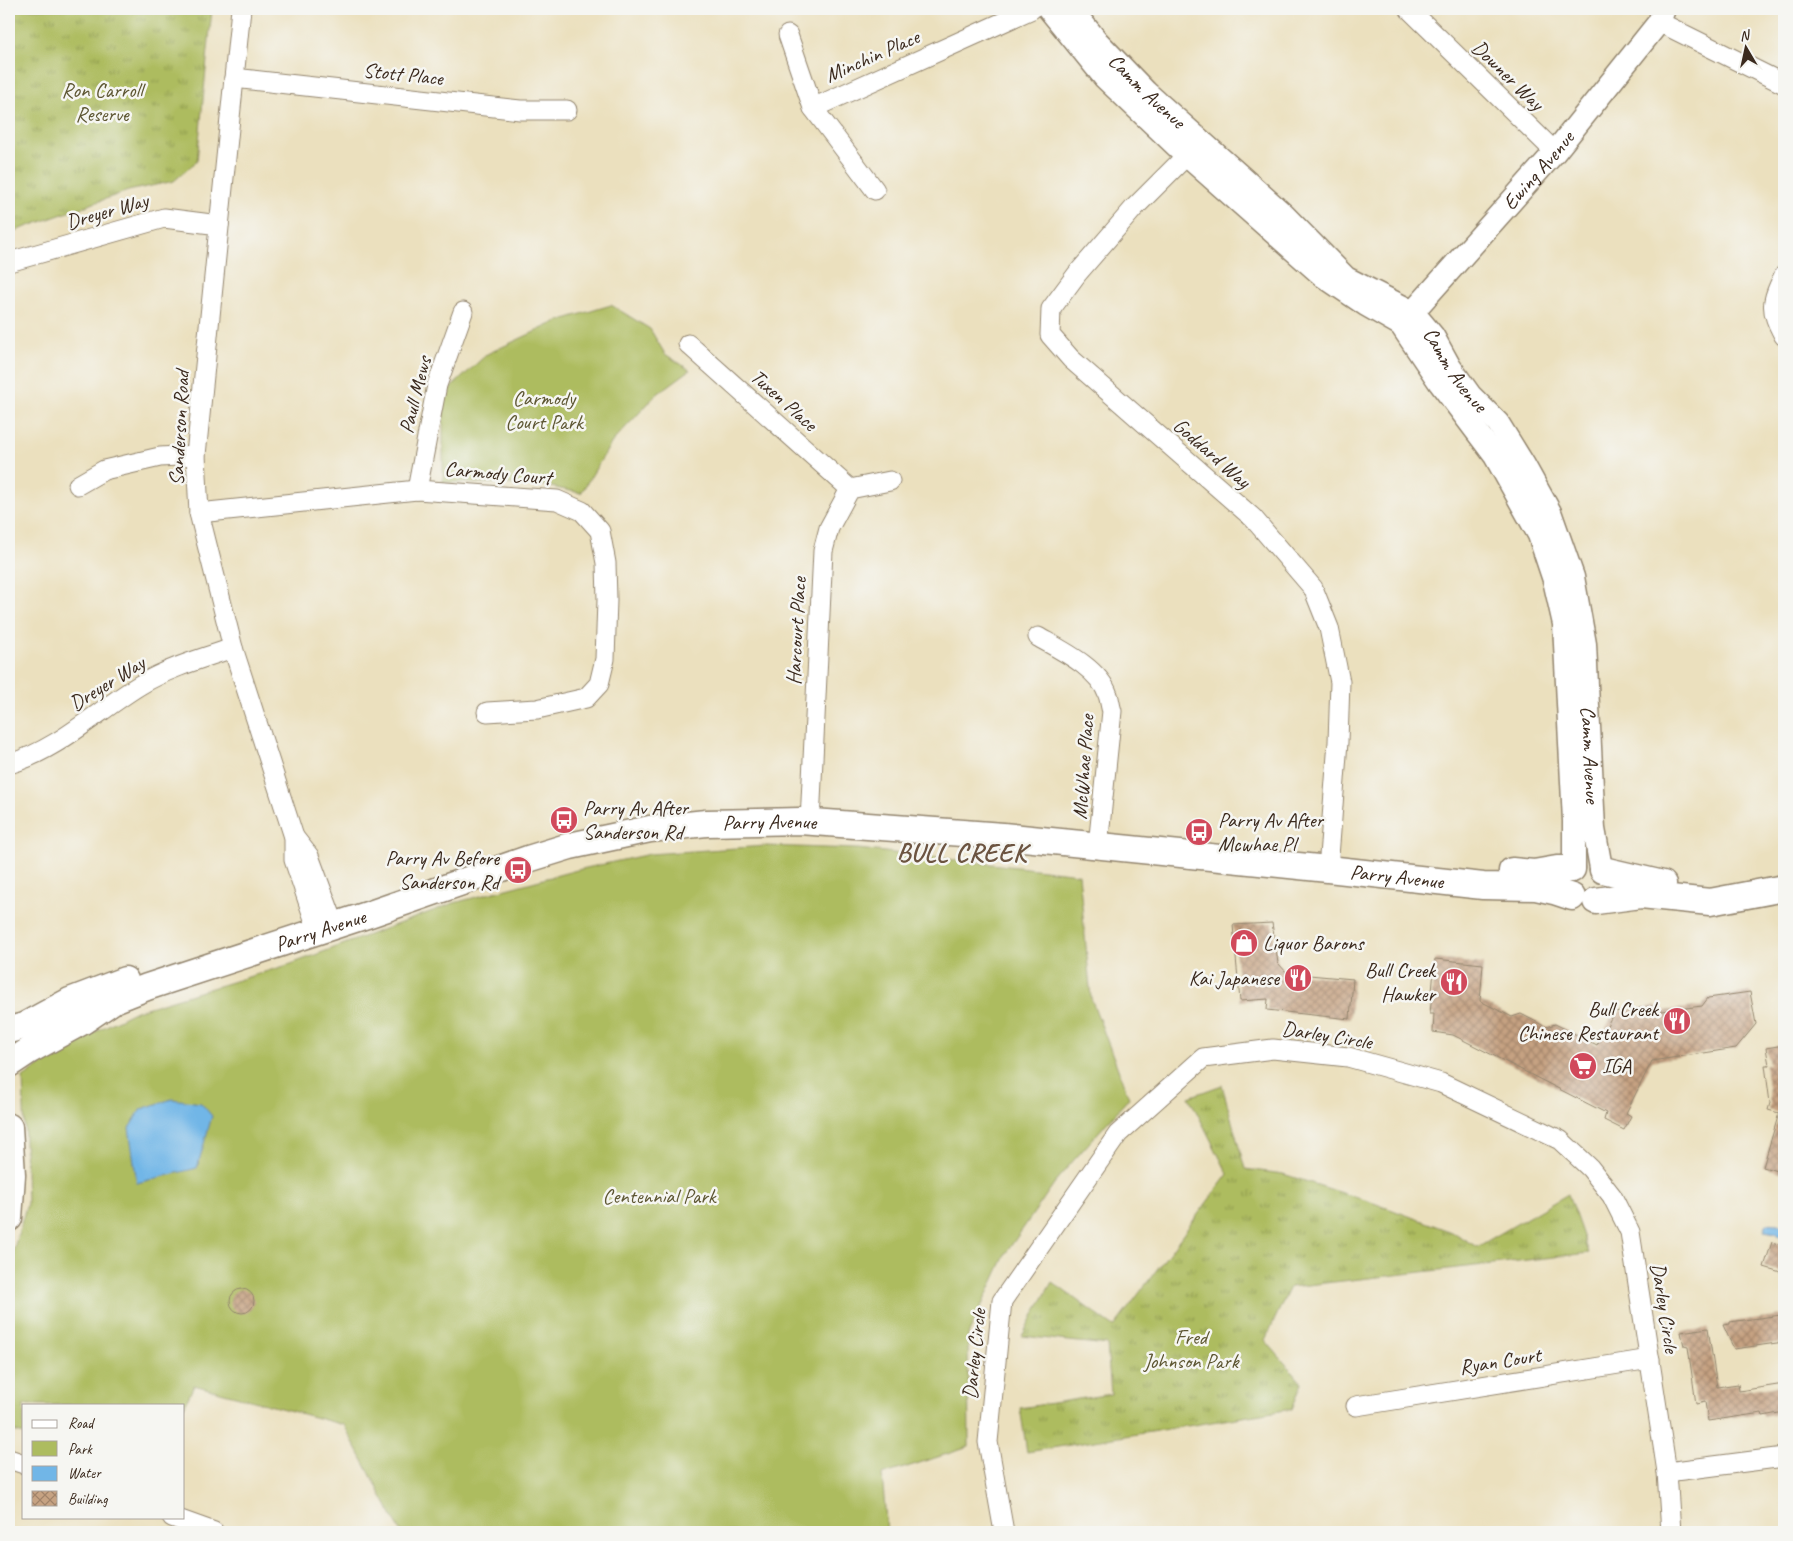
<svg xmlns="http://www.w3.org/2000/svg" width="1793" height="1541" viewBox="0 0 1793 1541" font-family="Caveat,sans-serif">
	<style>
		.grass { fill: url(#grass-tufts); stroke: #74733e }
		.park { fill: #adbc5f; stroke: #74733e }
		.water { fill: #71b6e7; stroke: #567082 }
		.building { fill: url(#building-cross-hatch) }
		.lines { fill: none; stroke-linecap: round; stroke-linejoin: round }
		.minor-casing { stroke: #93856e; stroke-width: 21 }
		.tertiary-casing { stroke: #93856e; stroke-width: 25 }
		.secondary-casing { stroke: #93856e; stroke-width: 29 }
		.minor { stroke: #fff; stroke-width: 19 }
		.tertiary { stroke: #fff; stroke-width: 22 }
		.secondary { stroke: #fff; stroke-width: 26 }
		.labels { text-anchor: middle; stroke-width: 5; stroke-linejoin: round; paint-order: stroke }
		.street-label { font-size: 21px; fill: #3b2a1e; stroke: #f6f6f2 }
		.park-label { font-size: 21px; fill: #5d5632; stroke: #f6f6f2 }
		.poi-label { font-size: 21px; fill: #3b2a1e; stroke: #f6f6f2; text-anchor: start }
		.district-label { font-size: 26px; font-weight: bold; letter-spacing: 1px; fill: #6c5441; stroke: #f6f6f2 }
	</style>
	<defs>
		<pattern id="grass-tufts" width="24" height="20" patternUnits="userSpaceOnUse" patternTransform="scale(1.25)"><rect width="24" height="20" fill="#adbc5f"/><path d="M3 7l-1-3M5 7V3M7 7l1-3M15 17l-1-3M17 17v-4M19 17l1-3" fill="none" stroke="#8e994e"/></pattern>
		<pattern id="building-cross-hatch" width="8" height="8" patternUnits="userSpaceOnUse" patternTransform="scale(1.25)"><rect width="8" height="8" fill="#c6a282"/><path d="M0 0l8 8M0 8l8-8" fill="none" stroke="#a2846a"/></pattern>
	</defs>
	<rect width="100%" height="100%" fill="#f6f6f2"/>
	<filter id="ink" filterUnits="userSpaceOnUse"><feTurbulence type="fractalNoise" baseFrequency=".02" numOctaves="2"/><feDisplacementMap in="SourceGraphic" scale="10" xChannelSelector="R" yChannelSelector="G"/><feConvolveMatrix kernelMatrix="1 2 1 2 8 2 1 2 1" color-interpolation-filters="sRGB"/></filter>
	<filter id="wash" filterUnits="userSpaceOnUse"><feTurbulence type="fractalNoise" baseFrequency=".0096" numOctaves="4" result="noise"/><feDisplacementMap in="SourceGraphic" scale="20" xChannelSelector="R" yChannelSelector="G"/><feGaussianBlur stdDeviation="1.12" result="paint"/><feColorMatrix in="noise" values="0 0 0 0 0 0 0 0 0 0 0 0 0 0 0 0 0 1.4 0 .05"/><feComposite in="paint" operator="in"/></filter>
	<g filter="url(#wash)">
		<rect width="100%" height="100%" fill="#ebe0be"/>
		<g class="grass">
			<polygon points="9,9 212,9 197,161 174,181 128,191 9,233"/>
			<polygon points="1222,1085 1245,1169 1283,1174 1371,1202 1452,1232 1477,1247 1568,1194 1589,1253 1290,1287 1265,1340 1302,1383 1292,1409 1027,1452 1020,1408 1111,1394 1107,1345 1022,1336 1052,1282 1114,1327 1228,1174 1189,1097"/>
		</g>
		<g class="park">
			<polygon points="611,305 650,329 665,354 690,370 656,395 612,442 581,493 541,485 443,482 443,395 487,354 558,321"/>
			<polygon points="765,846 858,849 1079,874 1091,998 1129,1098 1058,1178 1006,1253 968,1335 969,1447 882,1475 887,1532 401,1532 344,1425 194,1385 184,1407 184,1405 24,1405 24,1434 9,1430 9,1266 27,1203 23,1078 69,1045 136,1011 291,964 454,903 577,870 650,854"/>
		</g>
		<g class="water">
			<polygon points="172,1099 201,1103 212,1116 197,1168 137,1183 129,1128 141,1109"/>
			<polygon points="1767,1223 1778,1224 1784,1228 1784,1237 1778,1236 1776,1233 1764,1231"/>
		</g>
		<g id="blocks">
			<g class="building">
				<polygon points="1272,923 1278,963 1287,973 1353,979 1350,1019 1267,1010 1268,999 1240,1001 1233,925"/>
				<polygon points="1435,959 1483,964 1480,1001 1512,1017 1521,1014 1546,1027 1555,1024 1597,1045 1614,1012 1655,1006 1662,1011 1702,1006 1708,998 1750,992 1756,1024 1736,1048 1652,1061 1626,1113 1631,1116 1624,1130 1604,1120 1606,1113 1463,1040 1453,1035 1433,1032 1434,1014 1430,1014"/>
				<polygon points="1784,1045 1784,1173 1763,1167 1779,1113 1768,1110 1770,1103 1765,1065 1769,1065 1766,1048"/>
				<polygon points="1772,1242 1784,1246 1784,1273 1764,1267"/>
				<circle cx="242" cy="1301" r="12"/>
				<polygon points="1781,1315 1784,1342 1734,1349 1723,1325 1730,1324 1730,1322"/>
				<polygon points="1708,1328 1717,1387 1738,1384 1739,1391 1784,1384 1784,1412 1763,1416 1762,1413 1708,1421 1705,1402 1696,1404 1688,1347 1684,1346 1681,1332"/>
			</g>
		</g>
	</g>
	<g filter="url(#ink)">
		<use href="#blocks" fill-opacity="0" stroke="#93856e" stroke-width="1"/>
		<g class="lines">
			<defs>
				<g id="minor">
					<polyline points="241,9 196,455 199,513 233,648 294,837 294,860 318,931"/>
					<polyline points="1409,9 1555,152"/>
					<polyline points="1659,22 1784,84"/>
					<polyline points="788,35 813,108 875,190"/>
					<polyline points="234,78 520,110 567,110"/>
					<polyline points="813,108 1032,9"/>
					<polyline points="1196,146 1134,208 1077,274 1051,309 1050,335 1071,359 1253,518 1313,588 1329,628 1340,682 1338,742 1328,869"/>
					<polyline points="9,262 164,218 219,225"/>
					<path d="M 1784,275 C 1771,303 1769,308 1784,336"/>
					<polyline points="688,344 850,489"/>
					<polyline points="78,485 104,470 160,457 196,455"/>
					<polyline points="417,490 437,385 463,312"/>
					<polyline points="199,513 417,490 557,500 582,511 600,531 606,563 607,600 605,659 599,684 586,698 537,709 487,712"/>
					<path d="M 1038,637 C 1061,650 1099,668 1108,695 C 1110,700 1110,706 1112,711 L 1098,846"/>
					<path d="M 9,764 C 58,750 97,711 140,685 C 168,668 203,658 233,648"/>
					<polyline points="810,822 823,551 829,528 850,489 890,481"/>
					<polyline points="294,837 309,856 335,926"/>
					<polyline points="1356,1406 1650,1359"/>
					<polyline points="9,1459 24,1464"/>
					<polyline points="1667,1472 1784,1457"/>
					<polyline points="172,1517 214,1532"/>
					<polyline points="1004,1532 988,1442 1002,1301 1118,1134 1203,1058 1273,1049 1348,1057 1441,1083 1560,1140 1590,1168 1612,1196 1630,1232 1667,1472 1671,1532"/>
				</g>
				<g id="tertiary">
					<polyline points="1049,9 1105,78 1186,155 1323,276 1366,305 1401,325 1440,383 1495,456 1539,535 1554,580 1564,624 1574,821 1574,867"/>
					<path id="s1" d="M 1071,9 L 1097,41 L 1146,92 L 1283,214 L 1346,278 L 1413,312 L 1433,336 L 1450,367 L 1470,395 L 1498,423 L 1524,465 L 1550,512 L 1573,577 L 1585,644 L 1594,829 L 1601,868"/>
					<path id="s2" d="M 1403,323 L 1555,152 L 1659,22 L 1664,9"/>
				</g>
				<g id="secondary">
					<polyline points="1603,870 1663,884"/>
					<polyline points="1512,871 1534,873 1557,869 1572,869"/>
					<polyline points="1596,901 1641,895 1710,902 1784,888"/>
					<polyline points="9,1030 24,1026 70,1001 125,980"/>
					<path id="s3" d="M 9,1064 L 30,1050 L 83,1021 L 114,1000 L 147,987 L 370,914 L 528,859 L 570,846 L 650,829 L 706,823 L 800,821 L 1003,836 L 1328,869 L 1483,886 L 1536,887 L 1554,891 L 1572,897"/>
					<polyline points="9,1127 12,1175 9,1218"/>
				</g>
			</defs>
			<use href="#minor" class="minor-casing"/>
			<use href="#tertiary" class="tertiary-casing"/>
			<use href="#secondary" class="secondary-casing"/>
			<use href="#minor" class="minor"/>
			<use href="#tertiary" class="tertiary"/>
			<use href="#secondary" class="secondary"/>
		</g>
	</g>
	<defs>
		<symbol id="bus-disc" viewBox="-11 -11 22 22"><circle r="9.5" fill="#d1495b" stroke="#f6f6f2"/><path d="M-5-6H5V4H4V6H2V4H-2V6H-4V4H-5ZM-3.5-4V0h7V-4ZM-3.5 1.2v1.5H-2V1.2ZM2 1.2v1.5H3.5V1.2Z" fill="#fff"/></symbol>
		<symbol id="shop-disc" viewBox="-11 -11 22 22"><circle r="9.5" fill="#d1495b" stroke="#f6f6f2"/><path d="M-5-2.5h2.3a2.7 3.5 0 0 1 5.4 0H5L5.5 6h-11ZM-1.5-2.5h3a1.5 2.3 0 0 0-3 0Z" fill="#fff"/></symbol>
		<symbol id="restaurant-disc" viewBox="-11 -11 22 22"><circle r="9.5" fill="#d1495b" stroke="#f6f6f2"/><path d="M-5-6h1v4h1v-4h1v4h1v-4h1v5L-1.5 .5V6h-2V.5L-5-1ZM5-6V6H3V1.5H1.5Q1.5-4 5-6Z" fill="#fff"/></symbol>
		<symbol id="supermarket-disc" viewBox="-11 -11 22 22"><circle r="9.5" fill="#d1495b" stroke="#f6f6f2"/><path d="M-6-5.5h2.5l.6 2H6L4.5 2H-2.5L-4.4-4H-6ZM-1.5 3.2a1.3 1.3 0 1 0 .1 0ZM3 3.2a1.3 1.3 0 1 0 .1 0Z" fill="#fff"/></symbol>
	</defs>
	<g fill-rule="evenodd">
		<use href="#bus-disc" x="548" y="804" width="32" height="32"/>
		<use href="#bus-disc" x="1183" y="816" width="32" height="32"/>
		<use href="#bus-disc" x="502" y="854" width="32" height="32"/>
		<use href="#shop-disc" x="1228" y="927" width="32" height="32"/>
		<use href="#restaurant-disc" x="1282" y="962" width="32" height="32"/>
		<use href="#restaurant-disc" x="1438" y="966" width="32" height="32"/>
		<use href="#restaurant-disc" x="1661" y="1005" width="32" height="32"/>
		<use href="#supermarket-disc" x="1567" y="1050" width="32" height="32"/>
	</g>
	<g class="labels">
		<g class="street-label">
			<text transform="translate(872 56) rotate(-24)" y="7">Minchin Place</text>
			<text transform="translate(403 74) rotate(6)" y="7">Stott Place</text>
			<text transform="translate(1508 75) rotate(44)" y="7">Downer Way</text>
			<text dy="7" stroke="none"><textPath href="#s1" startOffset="112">Camm Avenue</textPath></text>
			<text dy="7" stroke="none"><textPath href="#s2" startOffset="204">Ewing Avenue</textPath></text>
			<text transform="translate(107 211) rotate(-16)" y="7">Dreyer Way</text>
			<text dy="7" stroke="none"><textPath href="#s1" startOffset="532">Camm Avenue</textPath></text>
			<text transform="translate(415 395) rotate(-76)" y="7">Paull Mews</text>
			<text transform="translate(784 400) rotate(42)" y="7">Tuxen Place</text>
			<text transform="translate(179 428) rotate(-87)" y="7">Sanderson Road</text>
			<text transform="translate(1212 453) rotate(41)" y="7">Goddard Way</text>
			<text transform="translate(498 473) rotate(5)" y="7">Carmody Court</text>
			<text transform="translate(796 631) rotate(-87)" y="7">Harcourt Place</text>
			<text transform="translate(107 683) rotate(-32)" y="7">Dreyer Way</text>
			<text dy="7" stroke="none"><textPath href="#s1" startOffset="952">Camm Avenue</textPath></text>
			<text transform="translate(1083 767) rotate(-86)" y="7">McWhae Place</text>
			<text dy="7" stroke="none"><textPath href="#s3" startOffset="806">Parry Avenue</textPath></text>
			<text dy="7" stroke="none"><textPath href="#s3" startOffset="1436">Parry Avenue</textPath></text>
			<text dy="7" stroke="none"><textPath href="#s3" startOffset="341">Parry Avenue</textPath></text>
			<text transform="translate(1327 1035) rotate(9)" y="7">Darley Circle</text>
			<text transform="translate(1665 1308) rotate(81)" y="7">Darley Circle</text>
			<text transform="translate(974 1354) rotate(-84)" y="7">Darley Circle</text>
			<text transform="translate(1500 1361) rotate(-9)" y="7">Ryan Court</text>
		</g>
		<g class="park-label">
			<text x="102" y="97">Ron Carroll<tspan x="102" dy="24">Reserve</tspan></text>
			<text x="544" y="405">Carmody<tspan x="544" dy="24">Court Park</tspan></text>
			<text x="659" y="1203">Centennial Park</text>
			<text x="1191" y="1344">Fred<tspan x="1191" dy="24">Johnson Park</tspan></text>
		</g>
		<g class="poi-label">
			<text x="583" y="815">Parry Av After<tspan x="583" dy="24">Sanderson Rd</tspan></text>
			<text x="1218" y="827">Parry Av After<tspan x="1218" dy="24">Mcwhae Pl</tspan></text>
			<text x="499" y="865" text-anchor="end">Parry Av Before<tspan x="499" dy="24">Sanderson Rd</tspan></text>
			<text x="1263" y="950">Liquor Barons</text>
			<text x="1435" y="977" text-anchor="end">Bull Creek<tspan x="1435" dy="24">Hawker</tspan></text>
			<text x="1279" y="985" text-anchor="end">Kai Japanese</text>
			<text x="1658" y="1016" text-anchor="end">Bull Creek<tspan x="1658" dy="24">Chinese Restaurant</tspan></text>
			<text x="1602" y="1073">IGA</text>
		</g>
		<g class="district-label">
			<text x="962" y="861">BULL CREEK</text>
		</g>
	</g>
	<rect width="1793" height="1541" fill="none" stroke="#f6f6f2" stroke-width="30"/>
	<rect x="22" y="1404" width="162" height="115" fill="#f6f6f2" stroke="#aba49d"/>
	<rect x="32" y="1420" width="25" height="8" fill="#ffffff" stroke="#aba49d"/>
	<text x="68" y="1428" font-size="15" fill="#3b2a1e">Road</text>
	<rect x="32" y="1441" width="25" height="15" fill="#adbc5f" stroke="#aba49d"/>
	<text x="68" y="1454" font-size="15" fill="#3b2a1e">Park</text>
	<rect x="32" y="1466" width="25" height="15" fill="#71b6e7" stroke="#aba49d"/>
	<text x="68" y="1478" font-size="15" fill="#3b2a1e">Water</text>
	<rect x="32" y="1491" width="25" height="15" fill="url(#building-cross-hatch)" stroke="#aba49d"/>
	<text x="68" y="1504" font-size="15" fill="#3b2a1e">Building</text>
	<g transform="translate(1746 48) rotate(351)" stroke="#f6f6f2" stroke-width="4" paint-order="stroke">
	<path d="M0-4L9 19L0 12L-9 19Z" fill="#3b2a1e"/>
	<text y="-8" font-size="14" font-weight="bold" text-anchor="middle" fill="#3b2a1e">N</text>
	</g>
</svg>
